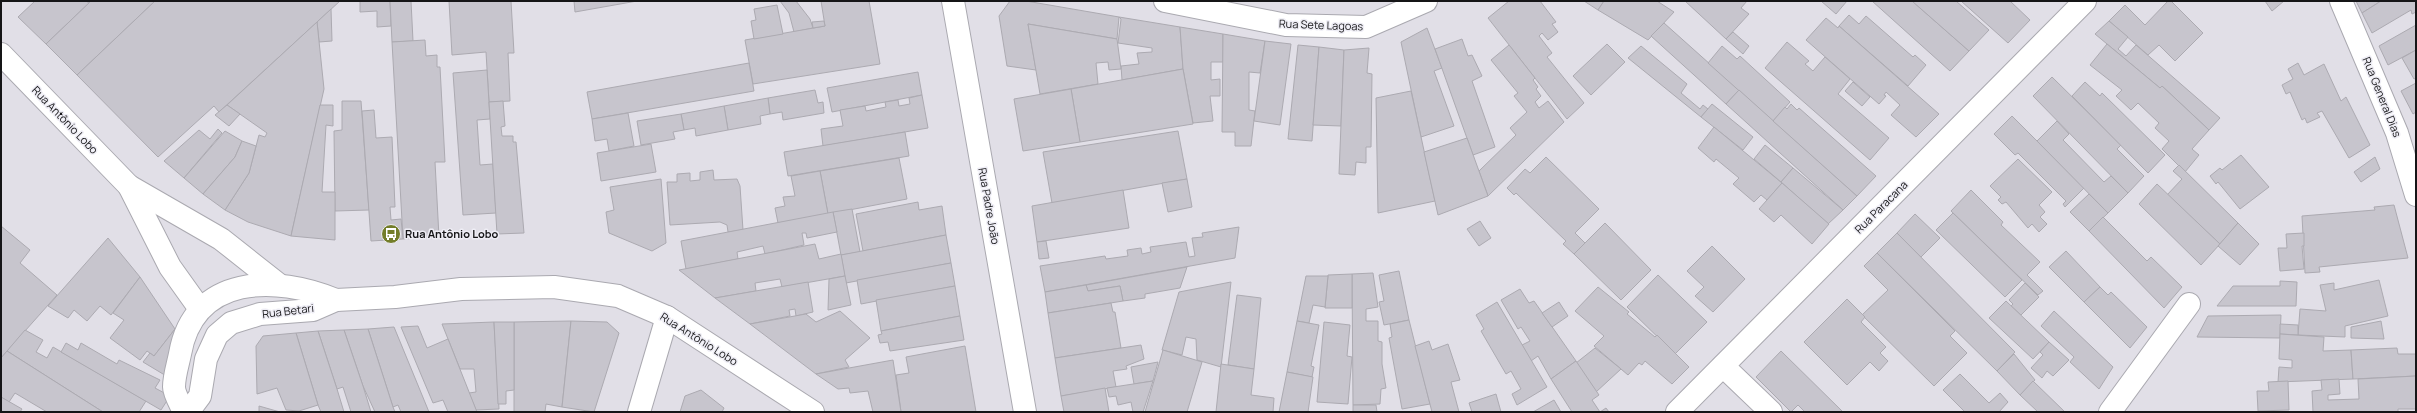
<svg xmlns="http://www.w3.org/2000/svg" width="2417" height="413" viewBox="0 0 2417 413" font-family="Manrope,sans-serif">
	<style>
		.building { fill: #c7c5cd; stroke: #acaab1 }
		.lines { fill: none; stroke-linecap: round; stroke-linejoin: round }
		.street-casing { stroke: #aaa9b0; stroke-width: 24 }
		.street { stroke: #fff; stroke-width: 22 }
		.labels { text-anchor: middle; stroke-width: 3; stroke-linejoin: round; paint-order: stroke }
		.street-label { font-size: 11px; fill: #151517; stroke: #eeedf5 }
		.poi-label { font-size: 11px; font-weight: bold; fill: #151517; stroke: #eeedf5; text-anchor: start }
	</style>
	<rect width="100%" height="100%" fill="#e1dfe7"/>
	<g class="building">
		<polygon points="35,1 86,1 89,3 46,44 18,17"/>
		<polygon points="91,1 155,1 77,75 46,44"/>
		<polygon points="155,1 340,1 219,112 214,106 158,157 77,75"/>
		<polygon points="360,1 390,1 391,26 377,27 377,11 360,12"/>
		<polygon points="390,1 411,1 413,41 392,42"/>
		<polygon points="449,1 511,1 514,53 508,53 510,101 489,102 486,52 452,55"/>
		<polygon points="574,1 637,1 575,12"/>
		<polygon points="780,1 796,1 810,19 813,28 794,32 789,13"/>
		<polygon points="821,1 869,1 880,64 753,84 745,40 825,26"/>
		<polygon points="1010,1 1026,1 1119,17 1117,39 1028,24 1036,70 1007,66 999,16"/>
		<polygon points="1509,1 1540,1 1556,22 1552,24 1558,32 1548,40 1542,33 1539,36 1552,53 1547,57 1584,103 1567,119 1488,18"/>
		<polygon points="1584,1 1604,1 1598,10"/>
		<polygon points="1604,1 1657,1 1674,12 1648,40 1598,10"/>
		<polygon points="1685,1 1747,1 1741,8 1749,14 1726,39"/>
		<polygon points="1821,1 1847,1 1836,14"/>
		<polygon points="1872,1 1912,1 1969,51 1950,71"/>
		<polygon points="1912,1 1956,1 1989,30 1969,51"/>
		<polygon points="1961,1 2010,1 2030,20 2008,43"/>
		<polygon points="2168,1 2171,1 2203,33 2175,61 2159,45 2148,55 2109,21 2125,5 2145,25"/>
		<polygon points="2265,1 2284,1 2272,11"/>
		<polygon points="2356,1 2381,1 2362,13"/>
		<polygon points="2381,1 2416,1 2416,12 2412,14 2411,10 2372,33 2362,13"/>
		<polygon points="777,5 783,34 754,39 751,21 756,20 754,9"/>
		<polygon points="331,9 332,41 319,42 317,22"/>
		<polygon points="1849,15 1859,24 1866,16 1913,57 1915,55 1926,65 1908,86 1839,26"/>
		<polygon points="1119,17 1180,27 1183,69 1122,80 1121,66 1139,64 1137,53 1152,52 1152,48 1118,43 1121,19"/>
		<polygon points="1826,18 1838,28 1839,26 1939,114 1916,137 1891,115 1900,105 1886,92 1884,95 1886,96 1879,104 1806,40"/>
		<polygon points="824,21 825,26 813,28 812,22"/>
		<polygon points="2109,21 2128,37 2118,49 2126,56 2136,45 2220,118 2209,130 2162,86 2160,88 2095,34"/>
		<polygon points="317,22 324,89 291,236 248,222 225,210 249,173 259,135 265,137 267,133 227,105"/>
		<polygon points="1664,23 1739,90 1726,104 1651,36"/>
		<polygon points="1028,24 1117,39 1121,69 1109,70 1108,62 1096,63 1098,84 1040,94"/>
		<polygon points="2416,25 2416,50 2388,65 2379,46"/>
		<polygon points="1180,27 1223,34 1223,62 1211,62 1211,80 1220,79 1220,96 1210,96 1213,121 1193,123 1183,69"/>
		<polygon points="1427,28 1442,68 1434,71 1454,126 1421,137 1401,42"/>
		<polygon points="1733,32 1749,46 1743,54 1726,39"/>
		<polygon points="1223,34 1265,41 1260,73 1249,72 1249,110 1255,111 1251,146 1235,146 1235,132 1222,132"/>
		<polygon points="1462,39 1468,56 1472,55 1482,76 1472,81 1495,147 1473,155 1435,49"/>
		<polygon points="425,40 426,56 437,55 437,67 440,67 445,162 435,162 439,237 403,239 392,42"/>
		<polygon points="1265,41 1291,44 1280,125 1254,121"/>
		<polygon points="1787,42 1809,61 1805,64 1813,71 1825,57 1850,79 1838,94 1889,138 1870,160 1765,68"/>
		<polygon points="1607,44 1625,62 1591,95 1573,76"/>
		<polygon points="2107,44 2160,88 2162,86 2209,130 2192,149 2199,155 2185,172 2162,149 2169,141 2155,128 2159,123 2138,103 2131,110 2116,96 2122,90 2090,65"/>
		<polygon points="1298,45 1319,47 1312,141 1288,139"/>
		<polygon points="1509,45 1535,78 1533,80 1538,87 1536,89 1541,96 1535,102 1539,108 1548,101 1564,122 1488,196 1479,171 1516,135 1510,128 1527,112 1514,96 1518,93 1491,60"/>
		<polygon points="1641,46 1687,84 1681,93 1700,109 1703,105 1708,109 1701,117 1628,58"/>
		<polygon points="1722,46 1737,59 1740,56 1790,102 1773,121 1708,63"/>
		<polygon points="1319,47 1344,50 1341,126 1313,125"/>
		<polygon points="1369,48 1367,73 1372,74 1371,147 1366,147 1366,163 1356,162 1355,175 1339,174 1344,50"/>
		<polygon points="2416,50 2416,78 2414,79 2402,58"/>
		<polygon points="749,63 754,91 592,119 587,92"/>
		<polygon points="2298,63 2304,75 2324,64 2341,101 2346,97 2370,145 2349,158 2322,111 2317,113 2320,117 2307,123 2305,118 2302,120 2290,92 2286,94 2282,85 2293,79 2288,69"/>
		<polygon points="1183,69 1193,124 1080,142 1071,89"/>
		<polygon points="487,70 490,119 477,120 480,165 493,164 496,213 463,215 453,73"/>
		<polygon points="918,72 922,95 832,112 827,88"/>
		<polygon points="2052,77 2121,145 2117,149 2144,176 2128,193 2033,96"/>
		<polygon points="1853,82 1870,97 1862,106 1845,91"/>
		<polygon points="2085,82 2100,96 2102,93 2165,155 2148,173 2072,96"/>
		<polygon points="2416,83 2416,112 2413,114 2401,91"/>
		<polygon points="1071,89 1080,142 1023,151 1014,99"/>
		<polygon points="815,90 818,103 823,102 824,113 783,120 782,112 770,114 768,98"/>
		<polygon points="1739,90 1857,196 1843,210 1726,104"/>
		<polygon points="1411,91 1435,201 1378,213 1376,98"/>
		<polygon points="922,95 928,128 823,146 821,129 843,126 840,110 865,106 866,111 886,107 885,102 898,100 899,106 910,104 909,98"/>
		<polygon points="768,98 770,114 760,116 761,124 728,130 724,106"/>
		<polygon points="342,101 361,101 369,210 335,211 334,131 342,130"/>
		<polygon points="503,101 505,126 501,127 502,136 513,136 513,142 516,142 524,233 497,234 489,102"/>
		<polygon points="1712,104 1753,137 1743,150 1701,117"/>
		<polygon points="1791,104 1797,110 1799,108 1876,176 1857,196 1773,121 1785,107 1787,109"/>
		<polygon points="227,105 240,114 229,126 215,115"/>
		<polygon points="320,105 333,105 333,126 326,125 322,192 335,192 335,240 291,236"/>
		<polygon points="724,106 728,130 696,136 695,128 684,130 681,114"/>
		<polygon points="374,110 376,138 392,137 395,207 390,207 391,220 401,219 403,239 371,241 362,111"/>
		<polygon points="628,113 634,146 609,151 607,139 595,141 592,119"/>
		<polygon points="681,114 684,130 673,132 675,139 641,145 637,121"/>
		<polygon points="2012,116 2084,188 2065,207 2063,204 2066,201 2018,153 2015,155 1994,134"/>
		<polygon points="2057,121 2069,134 2063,140 2104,182 2111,176 2128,193 2108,213 2037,141"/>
		<polygon points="1714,127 1782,183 1767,200 1761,195 1754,202 1733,184 1739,178 1716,159 1714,162 1698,148"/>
		<polygon points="218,129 222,133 184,178 164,161 199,130 210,139"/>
		<polygon points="225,131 242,141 235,157 203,194 184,178"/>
		<polygon points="1178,131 1187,179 1052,203 1043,152"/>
		<polygon points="905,132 909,156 788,176 784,152"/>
		<polygon points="1467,138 1488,196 1438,215 1424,152"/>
		<polygon points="242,141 256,146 249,173 225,210 203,194 235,157"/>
		<polygon points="651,144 656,172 601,181 597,153"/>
		<polygon points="1765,145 1793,168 1781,182 1754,159"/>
		<polygon points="2241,155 2269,187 2240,209 2218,182 2216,184 2210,176 2220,168 2222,170"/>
		<polygon points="1546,157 1599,209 1575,233 1585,243 1574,254 1563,244 1566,241 1516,193 1514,195 1507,188 1525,169 1530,173"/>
		<polygon points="2375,157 2380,169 2361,182 2354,172"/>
		<polygon points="899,158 907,199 828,214 820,171"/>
		<polygon points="2018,159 2052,192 2039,205 2045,212 2040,217 2047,224 2039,232 2032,224 2028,228 2006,202 2002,204 1998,200 2001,197 1990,186"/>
		<polygon points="2179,165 2238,223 2220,244 2167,195 2182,179 2173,171"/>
		<polygon points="1793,168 1843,210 1828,224 1781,182"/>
		<polygon points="713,170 714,180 737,179 740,186 743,230 728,232 727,225 720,222 670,225 667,182 677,182 677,174 690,173 690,181 700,180 700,172"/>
		<polygon points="820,171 828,214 778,223 775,208 785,206 783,197 795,196 791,176"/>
		<polygon points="661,179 666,243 652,251 609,233 606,212 614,210 610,187"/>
		<polygon points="1187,179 1192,207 1168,212 1162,183"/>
		<polygon points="1782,183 1829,224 1812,244 1781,215 1774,222 1759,209"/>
		<polygon points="2157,184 2220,244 2201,265 2139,204"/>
		<polygon points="1123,190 1129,228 1037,242 1032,206"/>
		<polygon points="1971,190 2003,222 2001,225 2040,262 2027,275 2043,291 2038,295 1951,211"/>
		<polygon points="2089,194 2108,213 2089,231 2070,212"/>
		<polygon points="918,202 919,210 942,206 946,235 863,251 856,214"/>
		<polygon points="2394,205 2408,258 2319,267 2320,272 2305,273 2302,216 2375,210 2374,207"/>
		<polygon points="852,209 860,252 841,255 833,212"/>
		<polygon points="833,212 837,232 807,238 806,233 802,233 804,245 765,254 763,246 737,252 738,259 686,269 681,241"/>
		<polygon points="1953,213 2022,280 2005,297 1936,230"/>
		<polygon points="1915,214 1940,238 1921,257 1897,233"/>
		<polygon points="2103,217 2147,261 2151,257 2182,287 2164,308 2089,231"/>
		<polygon points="1480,221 1491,238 1479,246 1467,229"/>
		<polygon points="1605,223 1651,270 1621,300 1574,254"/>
		<polygon points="2238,223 2259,244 2240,265 2218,246"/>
		<polygon points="1,226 30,250 20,263 57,295 1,358"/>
		<polygon points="1239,227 1235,258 1045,292 1040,266 1105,256 1106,259 1128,256 1127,250 1141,248 1142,254 1151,252 1150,247 1186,242 1189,257 1195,256 1192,238 1203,237 1202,233"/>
		<polygon points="1897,233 2015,352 1997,371 1877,253"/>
		<polygon points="2304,233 2304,246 2302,246 2304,269 2280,271 2278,248 2287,248 2286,234"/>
		<polygon points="946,235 951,263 846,283 841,255"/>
		<polygon points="108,238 140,277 111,315 100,306 87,321 74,310 68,318 48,306"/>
		<polygon points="1046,241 1049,258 1039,259 1037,242"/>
		<polygon points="815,244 819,259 841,254 845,276 782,287 780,279 755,283 756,291 715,298 679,270"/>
		<polygon points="1712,246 1745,279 1713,312 1695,296 1704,287 1687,271"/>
		<polygon points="2066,251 2100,287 2084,302 2049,267"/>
		<polygon points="1877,253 1955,331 1950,336 1967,353 1934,386 1862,315 1888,290 1864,266"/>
		<polygon points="951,263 955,286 861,304 857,280"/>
		<polygon points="1187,267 1180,288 1145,294 1145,298 1123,301 1120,286 1088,291 1086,285"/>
		<polygon points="1399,271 1409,320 1384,325 1379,302 1384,301 1379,275"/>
		<polygon points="1373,273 1378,307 1366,309 1366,321 1378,321 1378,341 1382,342 1382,364 1386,388 1381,389 1380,404 1353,405 1352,274"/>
		<polygon points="1352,274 1352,308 1325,308 1328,275"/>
		<polygon points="1658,275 1707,322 1675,354 1627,307"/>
		<polygon points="845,276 851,305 828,310 829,279"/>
		<polygon points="1306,276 1328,276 1325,307 1313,305 1309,323 1297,321"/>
		<polygon points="140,277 175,329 154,356 147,351 140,360 110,338 124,320 113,313"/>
		<polygon points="2379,280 2388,316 2345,326 2345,337 2298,335 2300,309 2326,311 2320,285 2334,283 2334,290"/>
		<polygon points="2280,281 2297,282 2296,306 2217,306 2233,286 2280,286"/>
		<polygon points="808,282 813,312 796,316 795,309 789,310 790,316 750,324 715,298"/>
		<polygon points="1231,282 1221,367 1197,360 1196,339 1186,337 1182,355 1162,350 1179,292"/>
		<polygon points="2025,283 2039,297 2021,315 2011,306 2013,304 2009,300"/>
		<polygon points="1086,285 1088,291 1120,286 1123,301 1048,313 1045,292"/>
		<polygon points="955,286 960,316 881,331 876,300"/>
		<polygon points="1598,287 1629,312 1627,314 1655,337 1657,335 1689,367 1672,384 1645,361 1642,365 1639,363 1628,375 1594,346 1604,336 1575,311"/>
		<polygon points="2100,287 2108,295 2111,292 2147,327 2130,348 2084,302"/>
		<polygon points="1520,289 1529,303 1534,301 1576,361 1551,379 1538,356 1531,361 1522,345 1530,341 1521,327 1518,329 1501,300"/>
		<polygon points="1237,295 1261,298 1254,369 1228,365"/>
		<polygon points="1847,299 1865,317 1861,322 1886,347 1880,353 1888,361 1879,371 1870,362 1847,385 1804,342"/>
		<polygon points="2006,301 2049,342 2033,359 1989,318"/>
		<polygon points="1497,302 1547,387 1517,405 1512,394 1521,389 1511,371 1506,374 1481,331 1484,329 1476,315"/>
		<polygon points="1559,302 1568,316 1552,327 1542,313"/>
		<polygon points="1111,303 1113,312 1115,312 1121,348 1055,358 1048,313"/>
		<polygon points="840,311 870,338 845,360 849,367 816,374 750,324 806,314 816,322"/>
		<polygon points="2054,311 2113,367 2099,389 2070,362 2074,357 2041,326"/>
		<polygon points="2281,315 2280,338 2197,337 2208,316"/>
		<polygon points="960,316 964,340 890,351 888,342 880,343 878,335 882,334 881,331"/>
		<polygon points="1409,320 1430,404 1402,409 1389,338 1392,337 1390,324"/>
		<polygon points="571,321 562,407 546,404 545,412 514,412 514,322"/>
		<polygon points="571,321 607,322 619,333 594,412 562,407"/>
		<polygon points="1297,321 1319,325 1311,366 1314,367 1312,377 1287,372"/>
		<polygon points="2381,321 2384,339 2351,338 2351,327"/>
		<polygon points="494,322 499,409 476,410 469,393 476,392 474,369 460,369 442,324"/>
		<polygon points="494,322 514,322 514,390 506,391 506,404 498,404"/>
		<polygon points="1324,322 1350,325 1347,356 1352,357 1348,404 1317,402"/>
		<polygon points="2280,324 2298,325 2298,335 2280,334"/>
		<polygon points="418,326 427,348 448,339 477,412 448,412 443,400 433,403 401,327"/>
		<polygon points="394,327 429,412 401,412 398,405 393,407 368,329"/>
		<polygon points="175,329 176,344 173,380 143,362 150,353 154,356"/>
		<polygon points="368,329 393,407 395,412 375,412 363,386 344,330"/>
		<polygon points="25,330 43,340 36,352 47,358 53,347 146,401 139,412 103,412 7,351"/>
		<polygon points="344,330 363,386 371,412 351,412 343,387 337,389 318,331"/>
		<polygon points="318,331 337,389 344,412 321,412 318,405 296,333"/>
		<polygon points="296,333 318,405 299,411 286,410 277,388 257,394 256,346 263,336"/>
		<polygon points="2280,334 2324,337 2323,351 2351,350 2353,379 2278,382 2279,367 2292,368 2292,360 2279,359"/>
		<polygon points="1429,341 1432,350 1448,344 1460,380 1451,382 1459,412 1432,412 1415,346"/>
		<polygon points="2049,342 2069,360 2053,376 2047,371 2042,378 2031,368 2043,355 2040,352"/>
		<polygon points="66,343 78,350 81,343 117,364 119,360 160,380 155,388 170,396 161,410 61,352"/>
		<polygon points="1141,345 1144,359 1126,366 1127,369 1113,371 1116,387 1061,396 1055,358"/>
		<polygon points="965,346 976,412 901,412 896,375 909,373 906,357"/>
		<polygon points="1595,348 1621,369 1596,392 1576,363"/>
		<polygon points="2397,348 2398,354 2416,354 2416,376 2353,379 2351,350"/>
		<polygon points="1163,350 1202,362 1187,412 1145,412"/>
		<polygon points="7,351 103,412 47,412 15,393 9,402 1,397 1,358"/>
		<polygon points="1781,351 1843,412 1805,412 1798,405 1791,412 1756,377"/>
		<polygon points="2014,354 2035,380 2020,395 1997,371"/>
		<polygon points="893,360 901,412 873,412 868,391 850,393 849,388 838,389 816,374"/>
		<polygon points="1576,361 1599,395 1592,400 1600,412 1606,408 1609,412 1572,412 1551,379"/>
		<polygon points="1158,362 1153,381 1134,384 1131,367"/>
		<polygon points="1221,364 1254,369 1251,395 1274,398 1273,412 1216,412"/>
		<polygon points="1287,372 1313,377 1308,412 1279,412"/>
		<polygon points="1960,374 1989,403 2000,393 2008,402 1999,412 1965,412 1943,390"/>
		<polygon points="2416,376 2416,409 2398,409 2398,412 2313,412 2312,391 2322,390 2321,380 2339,379 2340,394 2328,395 2328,400 2359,399 2358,379"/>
		<polygon points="1153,381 1143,412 1133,412 1131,402 1118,405 1116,396 1109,397 1107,388"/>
		<polygon points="2033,381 2065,412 2038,412 2020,395"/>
		<polygon points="2288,381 2289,410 2258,411 2257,391 2269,391 2268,382"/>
		<polygon points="1105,388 1109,412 1064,412 1061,396"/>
		<polygon points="701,390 724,408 722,412 680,412 685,396"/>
		<polygon points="1496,394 1501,412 1472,412 1469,403"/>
		<polygon points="1,397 22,409 20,412 1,412"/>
		<polygon points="1554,400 1561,412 1533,412"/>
		<polygon points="1353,405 1376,405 1377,412 1353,412"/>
		<polygon points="259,406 280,412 259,412"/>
	</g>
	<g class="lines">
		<defs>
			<g id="street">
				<polyline points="953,1 1025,412"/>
				<polyline points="1165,1 1286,25 1366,27 1426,1"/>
				<polyline points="2341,1 2397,133 2416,195"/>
				<polyline points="1,54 129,186 221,239 278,284"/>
				<polyline points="129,186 170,267 200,309"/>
				<polyline points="1723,366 1771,412"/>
				<path d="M 184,412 C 181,405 174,394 174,387 C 174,376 178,364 180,354 C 194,274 276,275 336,300"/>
				<polyline points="188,412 200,396 206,359 217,335 231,323 260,314 313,310 336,300 395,297 461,289 554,287 618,296 667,317 813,412"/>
				<polyline points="639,412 667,317"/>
				<polyline points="1677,412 2085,1"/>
				<polyline points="2110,412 2189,304"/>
			</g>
		</defs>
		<use href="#street" class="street-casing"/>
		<use href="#street" class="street"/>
	</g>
	<defs>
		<symbol id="bus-disc" viewBox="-11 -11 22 22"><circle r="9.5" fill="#737d29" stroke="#eeedf5"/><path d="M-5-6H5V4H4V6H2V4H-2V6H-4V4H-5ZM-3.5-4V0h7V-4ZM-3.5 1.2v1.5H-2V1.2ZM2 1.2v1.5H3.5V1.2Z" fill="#fff"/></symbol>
	</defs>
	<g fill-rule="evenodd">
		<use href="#bus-disc" x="380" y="223" width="22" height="22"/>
	</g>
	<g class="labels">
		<g class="street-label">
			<text transform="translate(1321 25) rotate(2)" y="4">Rua Sete Lagoas</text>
			<text transform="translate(2382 97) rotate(68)" y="4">Rua General Dias</text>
			<text transform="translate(65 120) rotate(46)" y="4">Rua Antônio Lobo</text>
			<text transform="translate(989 206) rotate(80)" y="4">Rua Padre João</text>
			<text transform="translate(1881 207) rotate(-45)" y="4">Rua Paracana</text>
			<text transform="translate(288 311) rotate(-7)" y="4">Rua Betari</text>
			<text transform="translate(699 339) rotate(32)" y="4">Rua Antônio Lobo</text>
		</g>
		<g class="poi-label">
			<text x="405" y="238">Rua Antônio Lobo</text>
		</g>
	</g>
	<rect width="2417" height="413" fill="none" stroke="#151517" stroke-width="4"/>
</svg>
